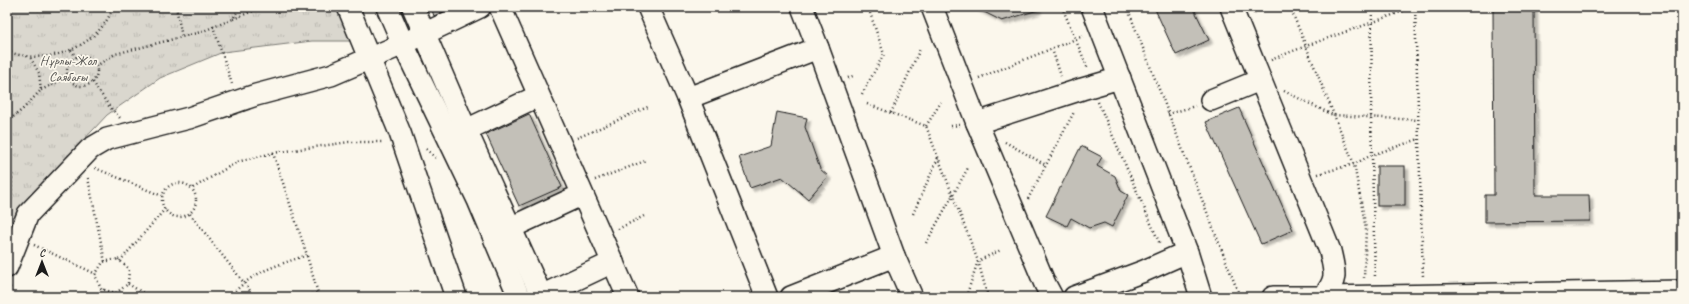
<svg xmlns="http://www.w3.org/2000/svg" width="1689" height="304" viewBox="0 0 1689 304" font-family="Caveat,sans-serif">
	<style>
		.park { fill: url(#park-tufts); stroke: #7b7a75 }
		.building { fill: #c3c0b8; stroke: #1c1c1c; filter: url(#shadow) }
		.lines { fill: none; stroke-linecap: round; stroke-linejoin: round }
		.minor-casing { stroke: #1c1c1c; stroke-width: 24 }
		.path { stroke: #1c1c1c; stroke-width: 2.5; stroke-dasharray: 1 3; stroke-linecap: butt }
		.minor { stroke: #fbf7ec; stroke-width: 21 }
		.labels { text-anchor: middle; stroke-width: 3.5; stroke-linejoin: round; paint-order: stroke }
		.park-label { font-size: 14px; fill: #555451; stroke: #fbf7ec }
	</style>
	<defs>
		<pattern id="park-tufts" width="24" height="20" patternUnits="userSpaceOnUse"><rect width="24" height="20" fill="#dad7ce"/><path d="M3 7l-1-3M5 7V3M7 7l1-3M15 17l-1-3M17 17v-4M19 17l1-3" fill="none" stroke="#bab8b0"/></pattern>
		<filter id="shadow"><feDropShadow dx="3.5" dy="3.5" stdDeviation="1" flood-color="#0004"/></filter>
	</defs>
	<rect width="100%" height="100%" fill="#fbf7ec"/>
	<filter id="ink" filterUnits="userSpaceOnUse"><feTurbulence type="fractalNoise" baseFrequency=".025" numOctaves="2"/><feDisplacementMap in="SourceGraphic" scale="8" xChannelSelector="R" yChannelSelector="G"/><feConvolveMatrix kernelMatrix="1 2 1 2 8 2 1 2 1" color-interpolation-filters="sRGB"/></filter>
	<g filter="url(#ink)">
		<polygon class="park" points="7,7 344,7 356,41 312,41 223,52 160,78 107,115 36,191 7,241"/>
		<g class="building">
			<polygon points="431,7 452,7 434,16"/>
			<polygon points="974,7 1037,7 1038,10 1002,21"/>
			<polygon points="1154,7 1193,7 1209,40 1176,55"/>
			<polygon points="1493,7 1534,7 1535,195 1589,195 1590,221 1485,222 1485,195 1494,195"/>
			<polygon points="1239,108 1293,230 1261,244 1206,122"/>
			<polygon points="777,112 807,118 805,127 820,169 828,176 808,199 782,177 750,188 739,157 771,146"/>
			<polygon points="529,114 562,187 519,206 486,134"/>
			<polygon points="1081,146 1102,157 1097,166 1115,176 1121,191 1128,195 1112,227 1104,223 1089,228 1071,218 1067,226 1046,216"/>
			<rect x="1377" y="166" width="28" height="40"/>
		</g>
		<g class="lines">
			<defs>
				<g id="minor">
					<polyline points="348,7 400,133 456,297"/>
					<polyline points="413,7 466,130 542,297"/>
					<polyline points="480,7 403,44 478,200 519,297"/>
					<polyline points="500,7 628,297"/>
					<polyline points="648,7 688,98 767,297"/>
					<polyline points="932,7 977,123 1045,284 1052,297"/>
					<path d="M 1231,7 L 1330,251 C 1335,273 1338,279 1323,297 L 1273,297"/>
					<polyline points="818,48 894,256 912,297"/>
					<polyline points="688,98 818,48 802,7"/>
					<polyline points="1211,100 1260,80"/>
					<polyline points="977,123 1082,89 1120,78"/>
					<polyline points="466,130 538,96"/>
					<polyline points="510,228 581,195"/>
					<polyline points="1187,252 1201,297"/>
					<polyline points="7,267 28,214 90,149 107,139 189,118 256,95 331,75 403,44 387,7"/>
					<polyline points="541,296 613,262"/>
					<polyline points="791,297 894,256"/>
					<polyline points="1074,297 1144,271 1187,252 1092,7"/>
					<polyline points="1323,297 1682,291"/>
				</g>
			</defs>
			<use href="#minor" class="minor-casing"/>
			<g class="path">
				<path d="M 26,7 C 35,10 43,10 53,7"/>
				<polyline points="176,7 182,37"/>
				<polyline points="1062,7 1088,69"/>
				<polyline points="1127,7 1240,297"/>
				<polyline points="1290,7 1354,164 1366,229 1364,278"/>
				<polyline points="1372,7 1371,117 1375,278"/>
				<polyline points="1415,7 1423,278"/>
				<polyline points="1254,14 1256,7"/>
				<polyline points="233,19 263,7"/>
				<polyline points="213,26 232,84"/>
				<polyline points="1052,49 1061,76"/>
				<polyline points="71,50 76,57"/>
				<path d="M 7,51 C 41,65 83,53 105,23 C 108,19 111,12 114,7"/>
				<circle cx="82" cy="71" r="15"/>
				<path d="M 1271,60 C 1318,40 1366,26 1413,7"/>
				<polyline points="96,66 115,54 201,32 233,19 240,7"/>
				<polyline points="848,78 855,75"/>
				<polyline points="979,78 1083,36"/>
				<polyline points="93,82 109,106 120,118"/>
				<polyline points="41,90 68,77"/>
				<polyline points="1284,91 1333,115 1418,120"/>
				<polyline points="862,94 884,54 868,7"/>
				<polyline points="1098,102 1159,242 1158,244"/>
				<polyline points="867,104 926,126 978,261 966,297"/>
				<polyline points="891,113 920,49"/>
				<polyline points="1168,114 1195,106"/>
				<polyline points="7,122 23,109 41,90 39,73 30,57"/>
				<polyline points="926,126 941,102"/>
				<polyline points="951,126 960,125"/>
				<polyline points="577,138 650,106"/>
				<polyline points="1005,142 1046,165"/>
				<polyline points="426,149 437,159"/>
				<polyline points="273,153 349,142 384,142"/>
				<polyline points="95,168 162,196"/>
				<polyline points="7,169 12,172 11,201 7,208"/>
				<polyline points="1318,174 1354,164 1372,155 1419,139"/>
				<polyline points="88,178 105,262"/>
				<polyline points="595,180 645,161"/>
				<circle cx="179" cy="200" r="17"/>
				<path d="M 193,188 L 237,162 L 273,153 L 307,255 C 276,266 252,271 230,297"/>
				<polyline points="1028,199 1074,112"/>
				<polyline points="190,214 255,297"/>
				<polyline points="913,214 938,158"/>
				<polyline points="618,229 646,215"/>
				<polyline points="926,243 968,168"/>
				<polyline points="34,245 96,274"/>
				<polygon points="118,259 129,269 128,284 116,293 101,289 95,275 103,262"/>
				<polyline points="120,261 165,209"/>
				<polyline points="128,284 150,297"/>
				<polyline points="7,295 11,284"/>
				<polyline points="100,297 104,289"/>
				<polyline points="304,297 318,293 307,256"/>
				<polyline points="988,297 978,261 1001,250"/>
			</g>
			<use href="#minor" class="minor"/>
		</g>
	</g>
	<g class="labels">
		<g class="park-label">
			<text x="68" y="65">Нұрлы-Жол<tspan x="68" dy="16">Саябағы</tspan></text>
		</g>
	</g>
	<rect width="1689" height="304" fill="none" stroke="#fbf7ec" stroke-width="24"/>
	<rect x="12" y="12" width="1665" height="280" fill="none" stroke="#1c1c1c" stroke-width="1.5" filter="url(#ink)"/>
	<g transform="translate(42 262)" stroke="#fbf7ec" stroke-width="3" paint-order="stroke">
	<path d="M0-3L7 15L0 10L-7 15Z" fill="#1c1c1c"/>
	<text y="-6" font-size="11" font-weight="bold" text-anchor="middle" fill="#1c1c1c">С</text>
	</g>
</svg>
